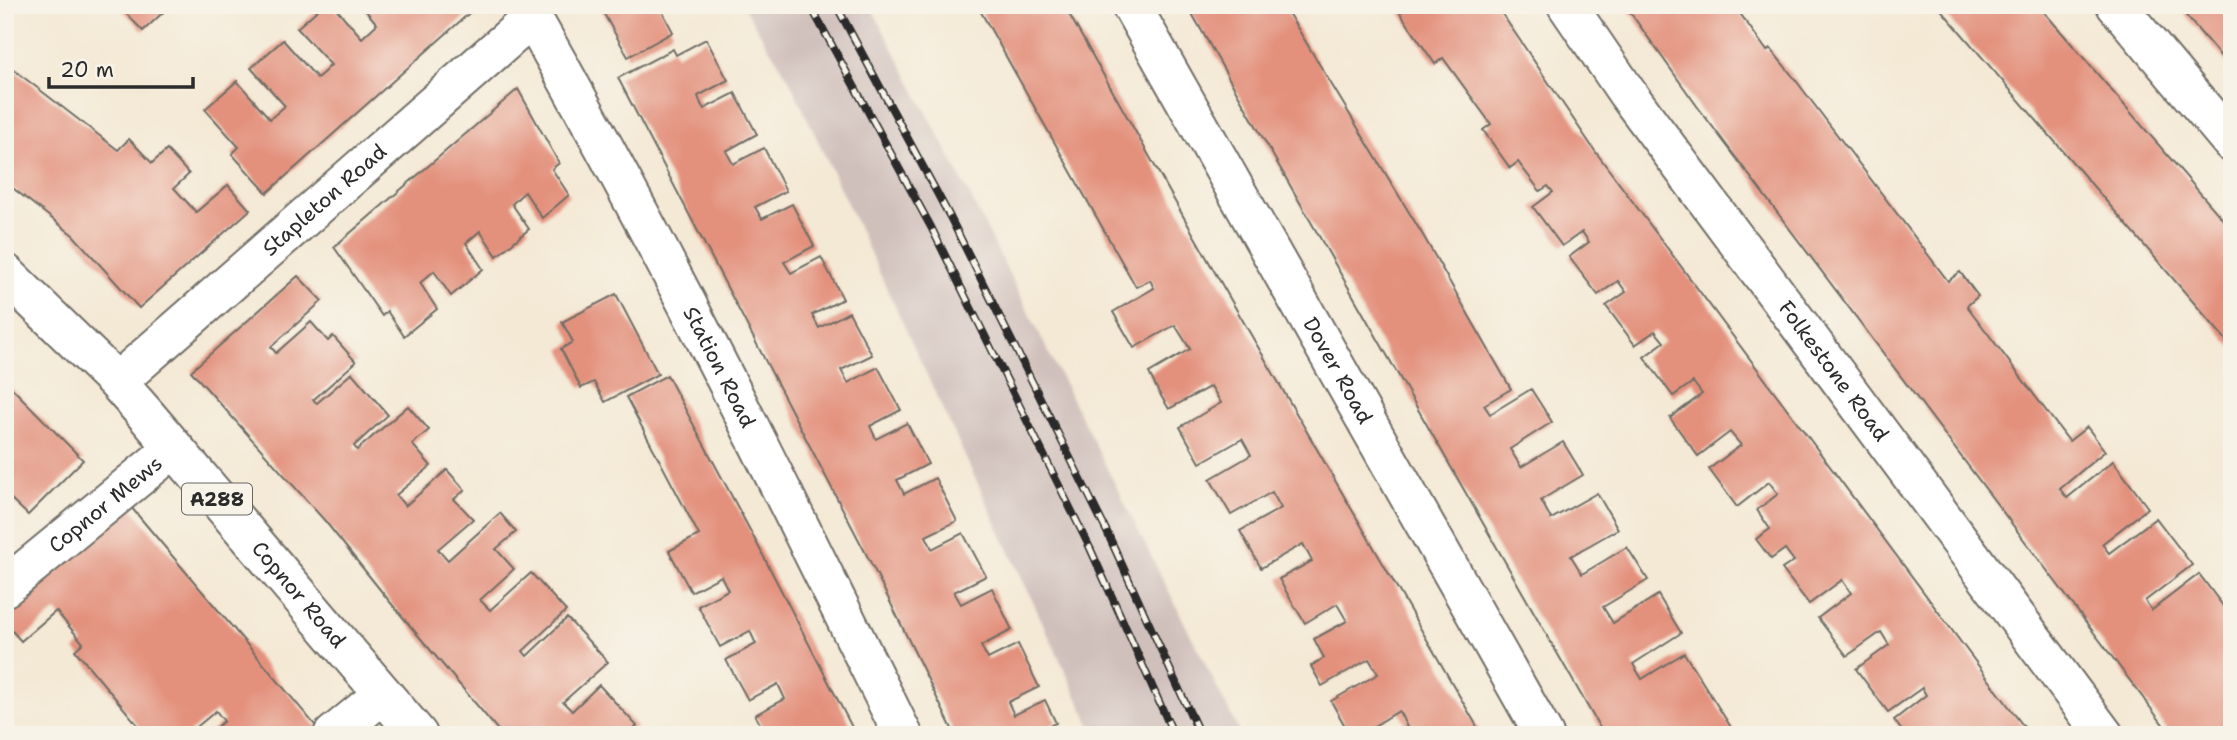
<svg xmlns="http://www.w3.org/2000/svg" width="2237" height="740" viewBox="0 0 2237 740" font-family="'Shantell Sans',sans-serif">
	<style>
		.industrial { fill: #d0c0bc }
		.building { fill: #e3917d }
		.lines { fill: none; stroke-linecap: round; stroke-linejoin: round }
		.minor-casing { stroke: #716e66; stroke-width: 42 }
		.primary-casing { stroke: #716e66; stroke-width: 42 }
		.minor { stroke: #fff; stroke-width: 38 }
		.primary { stroke: #fff; stroke-width: 38 }
		.rail-casing { stroke: #2b2b2b; stroke-width: 8 }
		.rail { stroke: #f7f3e8; stroke-width: 5; stroke-dasharray: 16; stroke-linecap: butt }
		.labels { text-anchor: middle; stroke-width: 5; stroke-linejoin: round; paint-order: stroke }
		.shield { fill: #f7f3e8; stroke: #686764; stroke-width: 2 }
		.shield-label { font-size: 19px; font-weight: bold; fill: #2b2b2b }
		.street-label { font-size: 21px; fill: #2b2b2b; stroke: #f7f3e8 }
	</style>
	<rect width="100%" height="100%" fill="#f7f3e8"/>
	<filter id="ink" filterUnits="userSpaceOnUse"><feTurbulence type="fractalNoise" baseFrequency=".0143" numOctaves="2"/><feDisplacementMap in="SourceGraphic" scale="14" xChannelSelector="R" yChannelSelector="G"/><feConvolveMatrix kernelMatrix="1 2 1 2 8 2 1 2 1" color-interpolation-filters="sRGB"/></filter>
	<filter id="wash" filterUnits="userSpaceOnUse"><feTurbulence type="fractalNoise" baseFrequency=".00686" numOctaves="4" result="noise"/><feDisplacementMap in="SourceGraphic" scale="28" xChannelSelector="R" yChannelSelector="G"/><feGaussianBlur stdDeviation="1.57" result="paint"/><feColorMatrix in="noise" values="0 0 0 0 0 0 0 0 0 0 0 0 0 0 0 0 0 1.4 0 .05"/><feComposite in="paint" operator="in"/></filter>
	<g filter="url(#wash)">
		<rect width="100%" height="100%" fill="#f4e9d5"/>
		<polygon class="industrial" points="742,5 870,5 954,164 1241,735 1095,735 789,79"/>
		<g id="blocks">
			<g class="building">
				<polygon points="118,5 171,5 143,31"/>
				<polygon points="323,5 333,5 362,38 377,24 361,5 474,5 475,8 267,193 232,154 239,147 205,109 237,81 270,119 277,113 285,106 251,68 283,40 317,78 324,72 331,65 297,28"/>
				<polygon points="599,5 659,5 673,32 628,57"/>
				<polygon points="977,5 1064,5 1217,276 1482,735 1392,735 1407,727 1399,711 1359,735 1350,735 1331,701 1378,674 1369,659 1322,686 1311,666 1324,658 1314,639 1347,621 1337,604 1305,623 1292,602 1279,579 1312,561 1303,544 1261,568 1240,531 1281,508 1272,492 1231,515 1210,479 1251,455 1242,439 1200,463 1180,427 1221,403 1211,386 1169,409 1158,391 1149,373 1190,349 1175,325 1134,348 1113,312 1154,288 1150,280 1136,287"/>
				<polygon points="1187,5 1292,5 1293,8 1287,11 1424,237 1511,389 1484,405 1490,414 1531,389 1552,422 1510,449 1521,467 1563,442 1583,475 1541,500 1551,519 1597,493 1618,529 1571,556 1582,574 1627,547 1648,580 1603,607 1613,623 1658,595 1681,633 1633,664 1642,679 1684,653 1736,735 1604,735"/>
				<polygon points="1411,5 1496,5 1595,151 2030,735 1956,735 1954,732 1951,735 1922,735 1918,730 1912,735 1905,735 1894,720 1926,695 1922,688 1888,712 1856,669 1889,645 1881,632 1847,656 1818,618 1851,593 1842,580 1809,604 1782,569 1794,561 1785,549 1771,559 1756,539 1770,529 1757,510 1778,494 1769,482 1737,507 1709,469 1741,445 1730,432 1698,456 1670,418 1702,394 1693,382 1673,396 1644,357 1664,342 1655,331 1635,345 1606,306 1626,292 1618,281 1598,295 1569,257 1589,242 1582,232 1562,246 1533,207 1553,192 1548,186 1540,191 1518,162 1510,168 1483,130 1491,124 1443,58 1435,64 1400,13"/>
				<polygon points="1625,5 1734,5 1767,51 1770,48 1791,74 1948,281 1960,272 1978,296 1967,306 2069,441 2087,427 2105,451 2060,489 2067,498 2113,461 2148,508 2102,544 2109,553 2156,518 2192,565 2145,601 2152,610 2199,574 2232,618 2232,735 2171,735 1697,106"/>
				<polygon points="1937,5 2038,5 2063,34 2232,230 2232,347"/>
				<polygon points="2177,5 2232,5 2232,69 2217,52"/>
				<polygon points="706,39 728,80 698,96 701,104 704,109 735,93 757,134 726,151 733,164 764,148 786,191 755,207 759,214 762,219 792,204 814,246 784,262 791,273 821,257 843,299 812,315 819,328 849,312 872,355 841,370 848,383 878,367 901,410 870,426 876,439 907,423 928,464 897,480 904,494 935,478 957,521 926,536 932,549 963,533 986,576 954,592 961,604 992,588 1012,630 981,646 988,659 1018,644 1039,687 1008,702 1014,715 1045,700 1056,723 1044,728 1047,735 955,735 875,571 618,78 673,49 676,55"/>
				<polygon points="5,63 118,150 129,139 152,163 167,150 189,174 174,188 196,212 228,185 250,210 139,308 73,235 5,182"/>
				<polygon points="518,89 559,163 552,169 569,195 542,218 525,192 519,197 512,204 529,229 497,256 480,231 466,243 483,269 451,296 434,271 420,283 437,309 404,336 387,311 382,316 334,247"/>
				<polygon points="298,276 322,301 271,347 276,353 311,322 328,341 333,336 356,362 313,400 317,403 352,373 388,415 354,446 357,450 408,406 429,430 412,444 431,466 396,495 405,506 447,470 465,490 454,499 473,519 438,549 448,560 500,513 516,532 496,549 514,569 480,600 490,610 531,573 566,611 523,651 527,656 567,618 608,662 563,702 572,711 599,685 637,726 628,735 502,735 390,602 325,521 191,371"/>
				<polygon points="616,294 658,374 605,402 594,382 581,388 561,349 573,342 562,322"/>
				<polygon points="667,375 752,534 856,735 766,735 755,715 785,699 778,684 748,700 726,660 756,644 750,631 720,647 698,606 728,590 721,576 691,592 669,551 699,535 626,397"/>
				<polygon points="5,381 83,460 28,515 5,493"/>
				<polygon points="131,507 320,731 315,735 207,735 224,721 216,711 187,735 146,735 75,650 83,643 56,611 21,641 5,623 5,605"/>
				<polygon points="5,721 16,735 5,735"/>
			</g>
		</g>
	</g>
	<g filter="url(#ink)">
		<use href="#blocks" fill-opacity="0" stroke="#716e66" stroke-width="2"/>
		<g class="lines">
			<defs>
				<g id="minor">
					<path id="s1" d="M 525,5 C 661,243 782,490 903,735"/>
					<path id="s2" d="M 1131,5 L 1544,735"/>
					<path id="s3" d="M 1567,5 L 1627,93 L 2104,735"/>
					<polyline points="2116,5 2232,143"/>
					<path id="s4" d="M 117,382 L 532,18"/>
					<path id="s5" d="M 5,587 L 173,449"/>
					<polyline points="333,735 383,694"/>
				</g>
				<g id="primary">
					<path id="s6" d="M 5,273 L 117,382 L 147,416 L 418,735"/>
				</g>
			</defs>
			<use href="#minor" class="minor-casing"/>
			<use href="#primary" class="primary-casing"/>
			<use href="#minor" class="minor"/>
			<use href="#primary" class="primary"/>
			<defs>
				<g id="rail">
					<polyline points="810,5 931,227 1090,548 1174,735"/>
					<polyline points="836,5 950,217 1107,532 1200,735"/>
				</g>
			</defs>
			<use href="#rail" class="rail-casing"/>
			<use href="#rail" class="rail"/>
		</g>
	</g>
	<g class="labels">
		<rect class="shield" x="182" y="483.5" width="70" height="31" rx="5"/>
		<g class="shield-label">
			<text x="217" y="506">A288</text>
		</g>
		<g class="street-label">
			<text dy="7" stroke="none"><textPath href="#s4" startOffset="276">Stapleton Road</textPath></text>
			<text dy="7" stroke="none"><textPath href="#s1" startOffset="411">Station Road</textPath></text>
			<text dy="7" stroke="none"><textPath href="#s2" startOffset="420">Dover Road</textPath></text>
			<text dy="7" stroke="none"><textPath href="#s3" startOffset="453">Folkestone Road</textPath></text>
			<text dy="7" stroke="none"><textPath href="#s5" startOffset="130">Copnor Mews</textPath></text>
			<text dy="7" stroke="none"><textPath href="#s6" startOffset="436">Copnor Road</textPath></text>
		</g>
	</g>
	<rect width="2237" height="740" fill="none" stroke="#f7f3e8" stroke-width="28"/>
	<path d="M49 77v10h144v-10" fill="none" stroke="#2b2b2b" stroke-width="3.5"/>
	<text x="60" y="77" font-size="21" fill="#2b2b2b" stroke="#f7f3e8" stroke-width="5" paint-order="stroke">20 m</text>
</svg>
